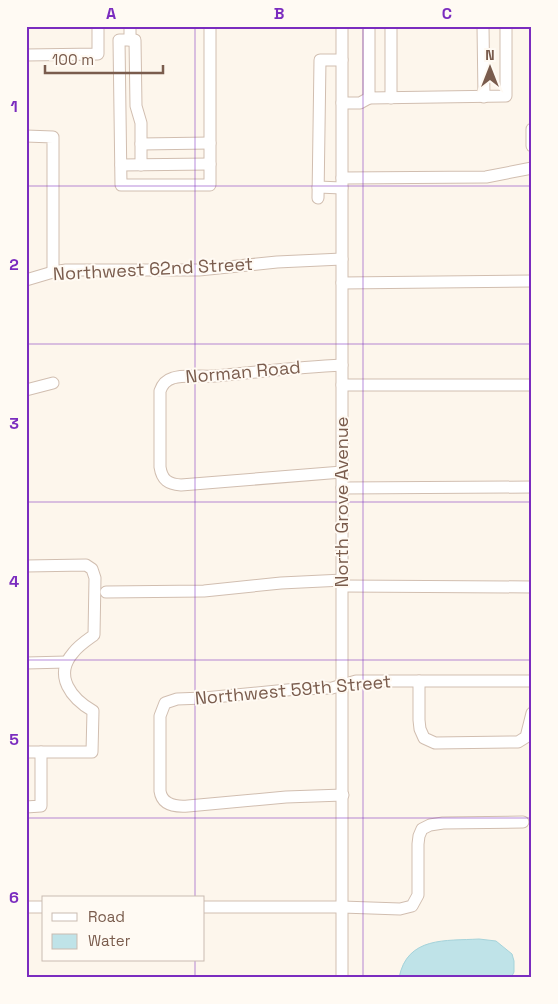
<svg xmlns="http://www.w3.org/2000/svg" width="558" height="1004" viewBox="0 0 558 1004" font-family="'Space Grotesk',sans-serif">
	<style>
		.water { fill: #bfe3e8; stroke: #a5d3da }
		.lines { fill: none; stroke-linecap: round; stroke-linejoin: round }
		.minor-casing { stroke: #d1beb0; stroke-width: 13 }
		.minor { stroke: #fff; stroke-width: 11 }
		.grid { fill: none; stroke: #7b2cbf; stroke-width: 1; stroke-opacity: 0.55 }
		.labels { text-anchor: middle; stroke-width: 4; stroke-linejoin: round; paint-order: stroke }
		.street-label { font-size: 18px; fill: #7a5c4d; stroke: #fffaf3 }
		.neatline { fill: none; stroke: #7b2cbf; stroke-width: 2 }
		.grid-label { font-size: 16px; text-anchor: middle; font-weight: bold; fill: #7b2cbf }
	</style>
	<rect width="100%" height="100%" fill="#fdf6ec"/>
	<path class="water" d="M 479,939 L 496,941 L 512,954 L 514,961 L 514,972 L 511,978 L 399,978 C 407,936 446,941 479,939 Z"/>
	<g class="lines">
		<defs>
			<g id="minor">
				<polyline points="342,26 342,978"/>
				<polyline points="369,26 369,98 506,96 506,26"/>
				<polyline points="391,26 391,98"/>
				<polyline points="483,26 484,97"/>
				<polyline points="130,40 130,26"/>
				<polyline points="26,55 98,54 98,26"/>
				<polyline points="342,103 360,103 369,98"/>
				<polyline points="532,129 532,146"/>
				<polyline points="26,136 53,137 53,272"/>
				<polyline points="141,144 210,143"/>
				<polyline points="121,165 210,164"/>
				<polyline points="141,165 141,123 136,106 135,40 119,40 121,185 210,185 210,26"/>
				<polyline points="342,178 486,177 532,168"/>
				<polyline points="318,187 342,188"/>
				<polyline points="318,198 320,60 342,60"/>
				<polyline points="26,280 53,272 66,270 199,270 277,262 342,259"/>
				<polyline points="342,283 532,281"/>
				<path d="M 342,365 C 299,367 257,372 215,376 C 202,377 184,374 173,378 C 166,380 162,385 160,391 L 160,467 C 162,480 168,484 181,485 L 342,472"/>
				<polyline points="342,385 532,385"/>
				<polyline points="26,390 53,383"/>
				<polyline points="342,488 532,487"/>
				<path d="M 26,566 L 86,565 L 92,569 L 95,578 L 94,635 C 87,640 78,646 73,653 C 53,676 72,699 93,711 L 92,752 L 26,752"/>
				<polyline points="343,586 532,587"/>
				<polyline points="106,592 204,591 281,583 343,580"/>
				<polyline points="26,663 67,662"/>
				<polyline points="419,681 419,720 420,729 424,738 435,743 518,742 526,737 532,713"/>
				<path d="M 343,795 L 286,797 L 188,806 C 175,807 162,805 160,791 L 160,716 L 165,703 L 177,699 L 204,698 L 297,689 L 332,688 L 356,681 L 532,681"/>
				<polyline points="26,807 41,806 41,752"/>
				<polyline points="26,907 44,907"/>
				<polyline points="204,907 342,907 400,909 412,906 418,895 418,844 419,836 422,829 430,825 443,823 523,822"/>
			</g>
		</defs>
		<use href="#minor" class="minor-casing"/>
		<use href="#minor" class="minor"/>
	</g>
	<path class="grid" d="M 195,26 L 195,898M 363,26 L 363,978M 26,186 L 532,186M 26,344 L 532,344M 26,502 L 532,502M 26,660 L 532,660M 26,818 L 532,818M 195,960 L 195,978"/>
	<g class="labels">
		<g class="street-label">
			<text transform="translate(153 269) rotate(-3)" y="6">Northwest 62nd Street</text>
			<text transform="translate(243 372) rotate(-5)" y="6">Norman Road</text>
			<text transform="translate(342 502) rotate(-90)" y="6">North Grove Avenue</text>
			<text transform="translate(293 690) rotate(-5)" y="6">Northwest 59th Street</text>
		</g>
	</g>
	<rect width="558" height="1004" fill="none" stroke="#fffaf3" stroke-width="55"/>
	<rect x="42" y="896" width="162" height="65" fill="#fffaf3" stroke="#cabbb1"/>
	<rect x="52" y="913" width="25" height="8" fill="#ffffff" stroke="#cabbb1"/>
	<text x="88" y="922" font-size="15" fill="#7a5c4d">Road</text>
	<rect x="52" y="934" width="25" height="15" fill="#bfe3e8" stroke="#cabbb1"/>
	<text x="88" y="946" font-size="15" fill="#7a5c4d">Water</text>
	<g transform="translate(490 68)" stroke="#fffaf3" stroke-width="4" paint-order="stroke">
	<path d="M0-4L9 19L0 12L-9 19Z" fill="#7a5c4d"/>
	<text y="-8" font-size="14" font-weight="bold" text-anchor="middle" fill="#7a5c4d">N</text>
	</g>
	<path d="M45 65v8h118v-8" fill="none" stroke="#7a5c4d" stroke-width="2.5"/>
	<text x="52" y="65" font-size="15" fill="#7a5c4d" stroke="#fffaf3" stroke-width="4" paint-order="stroke">100 m</text>
	<rect x="28" y="28" width="502" height="948" class="neatline"/>
	<g class="grid-label">
		<text x="111" y="19">A</text>
		<text x="279" y="19">B</text>
		<text x="447" y="19">C</text>
		<text x="14" y="112">1</text>
		<text x="14" y="270">2</text>
		<text x="14" y="429">3</text>
		<text x="14" y="587">4</text>
		<text x="14" y="745">5</text>
		<text x="14" y="903">6</text>
	</g>
</svg>
